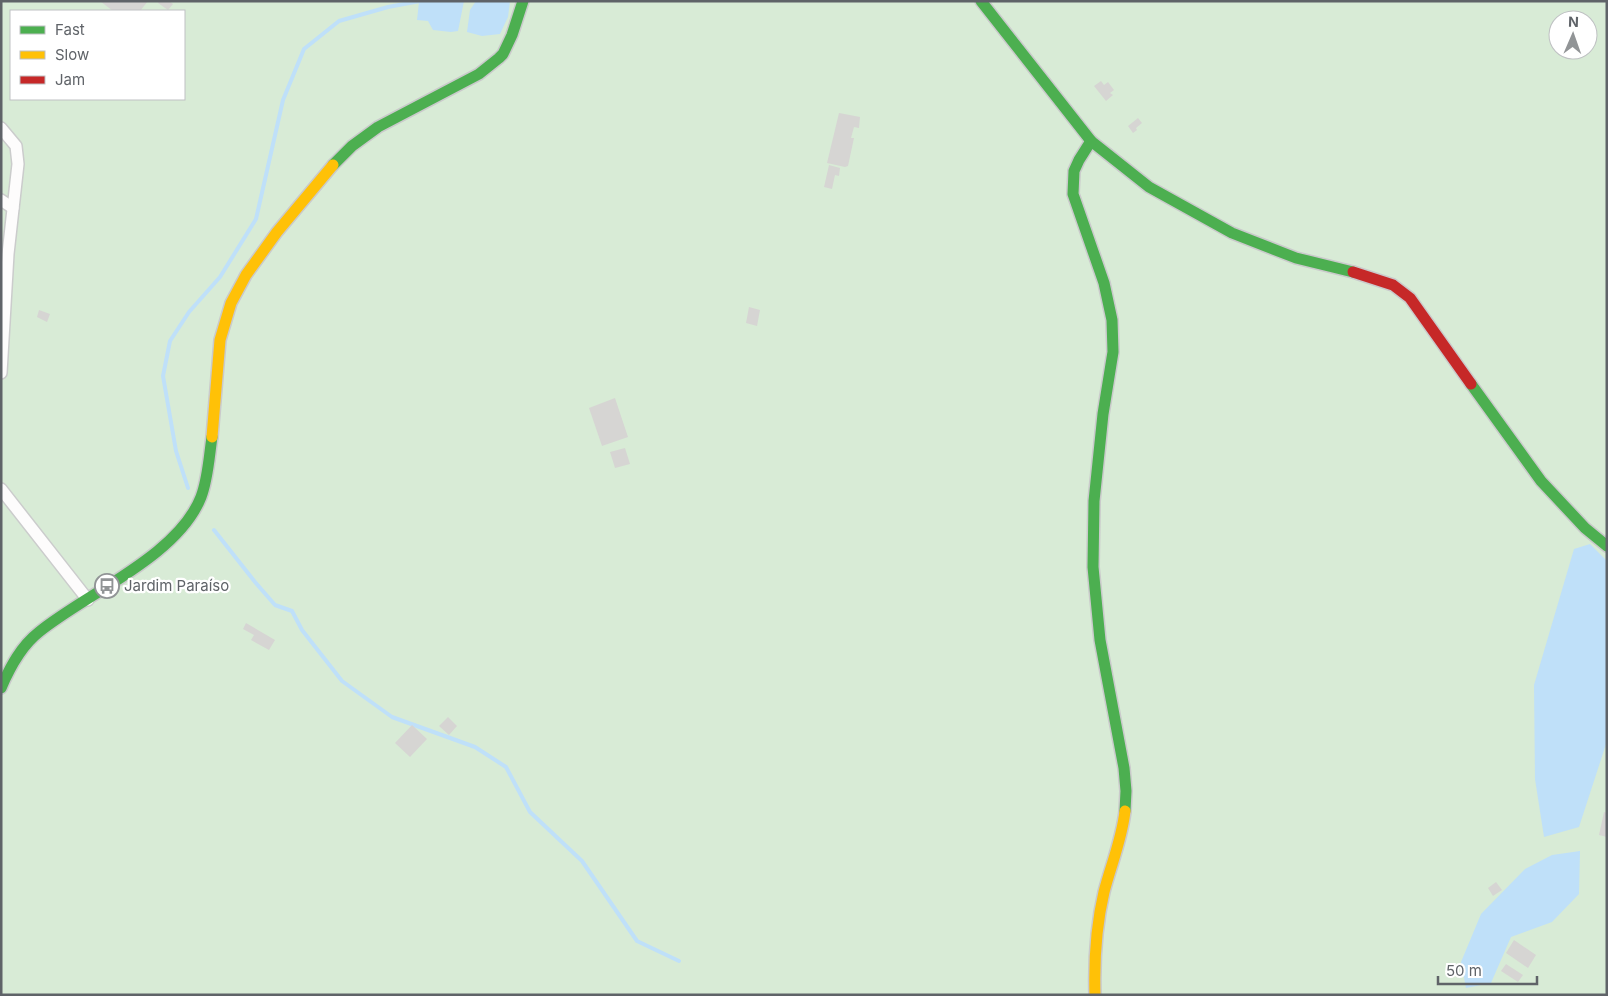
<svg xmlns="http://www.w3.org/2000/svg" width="1608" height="996" viewBox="0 0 1608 996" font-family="Inter,sans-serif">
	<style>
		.green { fill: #d8ebd6; fill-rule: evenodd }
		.water { fill: #bfe0f9 }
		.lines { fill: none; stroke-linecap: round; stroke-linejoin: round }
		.stream { stroke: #bfe0f9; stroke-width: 4 }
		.building { fill: #d6d5d3 }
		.street-casing { stroke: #cbcccc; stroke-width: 14 }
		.fast-casing { stroke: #cacacb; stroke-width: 14 }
		.slow-casing { stroke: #cacacb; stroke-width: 14 }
		.jam-casing { stroke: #cacacb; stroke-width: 14 }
		.street { stroke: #fdfcfc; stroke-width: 11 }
		.fast { stroke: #4caf50; stroke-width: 11 }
		.slow { stroke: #ffc107; stroke-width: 11 }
		.jam { stroke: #c62828; stroke-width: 11 }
		.labels { text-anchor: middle; stroke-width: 4.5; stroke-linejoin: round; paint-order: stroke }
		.poi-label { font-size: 15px; fill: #5f6368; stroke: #fff; text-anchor: start }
	</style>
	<rect width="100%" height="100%" fill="#efeeea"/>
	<path class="green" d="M 1,1 L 1607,1 L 1607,995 L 1,995 ZM 11,11 L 184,11 L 184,99 L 11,99 ZM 1558,20 L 1588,20 L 1588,50 L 1558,50 Z"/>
	<g class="water">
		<polygon points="464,1 458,31 451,32 433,30 428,21 417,20 419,2"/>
		<polygon points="476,1 510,1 508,17 500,34 482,36 467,32 470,10"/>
		<polygon points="1590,544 1607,561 1607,741 1579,827 1544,837 1535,779 1534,685 1574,549"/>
		<polygon points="1580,851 1579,894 1552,922 1511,937 1491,983 1466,988 1461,962 1481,914 1525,869 1552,855"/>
	</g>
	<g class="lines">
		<g class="stream">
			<polyline points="188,488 176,451 163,376 170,341 189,312 220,277 256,219 283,100 304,49 339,21 388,7 420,1"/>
			<polyline points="214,530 255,582 275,605 292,611 302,630 342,681 392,717 475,747 506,767 530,812 582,861 637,941 679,961"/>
		</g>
	</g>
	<g class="building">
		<polygon points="100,1 148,1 140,11 113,11"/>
		<polygon points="159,1 169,1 173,4 168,10 158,3"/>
		<polygon points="1101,81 1104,85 1108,82 1114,90 1110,93 1113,95 1106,101 1094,86"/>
		<polygon points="839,113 860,117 859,128 854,127 851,138 854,138 848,166 845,167 827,163"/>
		<polygon points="1138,118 1142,123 1136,128 1137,130 1133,133 1128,126"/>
		<polygon points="829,165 840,168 839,176 835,175 832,189 824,187"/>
		<polygon points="749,307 760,310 757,326 746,323"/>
		<polygon points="39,310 50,314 47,322 37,317"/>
		<polygon points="615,398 628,437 602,446 589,408"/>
		<polygon points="625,448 630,464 615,468 610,452"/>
		<polygon points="246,623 275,640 269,650 251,640 254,635 243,629"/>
		<polygon points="448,717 457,726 449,735 439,726"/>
		<polygon points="412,725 427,739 410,757 395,743"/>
		<polygon points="1604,812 1607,813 1607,837 1599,835"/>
		<polygon points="1496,882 1502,890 1493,896 1488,888"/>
		<polygon points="1514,940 1536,955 1528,968 1506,953"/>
		<polygon points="1506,964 1523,975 1518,982 1501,971"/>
	</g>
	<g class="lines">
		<defs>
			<g id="street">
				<polyline points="1,128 16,146 18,164 8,254 1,373"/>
				<polyline points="1,200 13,208"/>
				<polyline points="1,489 88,600"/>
			</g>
			<g id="fast">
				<polyline points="981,1 1091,141 1149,187 1232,233 1296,258 1353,272"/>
				<polyline points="1091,141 1079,160 1074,171 1073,194 1104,283 1112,320 1113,352 1103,414 1094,501 1093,567 1100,640 1124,768 1126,791 1125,811"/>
				<polyline points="333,165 352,146 378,127 479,74 499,58 503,54 512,35 523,1"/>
				<polyline points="1471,384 1541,481 1585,528 1607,546"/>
				<path d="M 1,688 C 10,667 21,646 39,632 C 87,593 178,556 201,497 C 208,479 209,457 212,437"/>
			</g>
			<g id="slow">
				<polyline points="212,437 220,340 231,303 246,275 277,232 333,165"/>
				<path d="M 1095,995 C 1094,961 1096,926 1104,892 C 1111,865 1122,839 1125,811"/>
			</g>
			<polyline id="jam" points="1353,272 1393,285 1410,298 1471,384"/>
		</defs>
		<use href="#street" class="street-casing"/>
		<use href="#fast" class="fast-casing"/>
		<use href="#slow" class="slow-casing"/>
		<use href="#jam" class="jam-casing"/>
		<use href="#street" class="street"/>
		<use href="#fast" class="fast"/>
		<use href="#slow" class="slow"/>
		<use href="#jam" class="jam"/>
	</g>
	<defs>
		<symbol id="bus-ring" viewBox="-11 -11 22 22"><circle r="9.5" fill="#fff" stroke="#919496" stroke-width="1.5"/><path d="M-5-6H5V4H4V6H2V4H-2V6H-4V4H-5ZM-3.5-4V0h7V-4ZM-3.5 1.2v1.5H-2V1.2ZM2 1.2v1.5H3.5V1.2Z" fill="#919496"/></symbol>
	</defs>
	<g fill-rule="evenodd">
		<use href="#bus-ring" x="93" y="572" width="28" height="28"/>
	</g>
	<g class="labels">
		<g class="poi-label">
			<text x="124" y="591">Jardim Paraíso</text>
		</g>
	</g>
	<rect width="1608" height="996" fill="none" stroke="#5f6368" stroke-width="5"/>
	<rect x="10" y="10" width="175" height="90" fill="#ffffff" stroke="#bfc1c3"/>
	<rect x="20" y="26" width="25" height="8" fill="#4caf50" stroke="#bfc1c3"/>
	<text x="55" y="35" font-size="15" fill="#5f6368">Fast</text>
	<rect x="20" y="51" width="25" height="8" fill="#ffc107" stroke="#bfc1c3"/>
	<text x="55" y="60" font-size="15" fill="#5f6368">Slow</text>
	<rect x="20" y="76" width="25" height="8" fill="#c62828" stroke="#bfc1c3"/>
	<text x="55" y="85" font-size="15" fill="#5f6368">Jam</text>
	<g transform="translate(1573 35) rotate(2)"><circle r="24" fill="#ffffff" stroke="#bfc1c3"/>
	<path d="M0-4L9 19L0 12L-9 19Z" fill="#919496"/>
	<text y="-8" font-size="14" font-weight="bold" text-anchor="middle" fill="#5f6368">N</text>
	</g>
	<path d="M1438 976v8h99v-8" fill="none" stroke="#5f6368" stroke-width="2.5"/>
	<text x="1446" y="976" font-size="15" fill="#5f6368" stroke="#ffffff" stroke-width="4" paint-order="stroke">50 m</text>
</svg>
